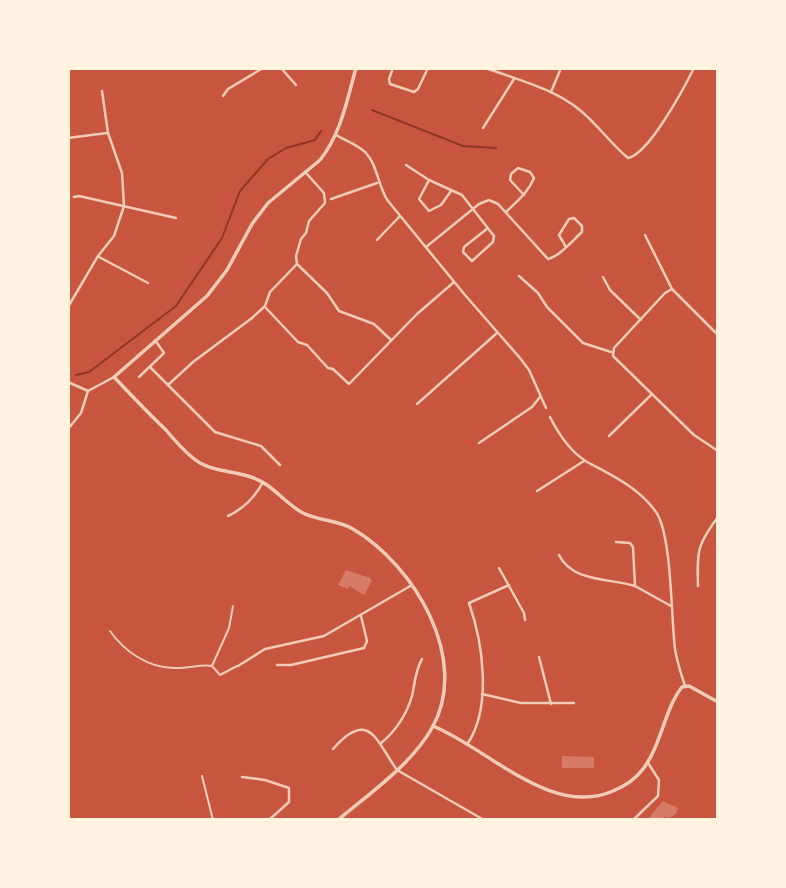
<svg xmlns="http://www.w3.org/2000/svg" width="786" height="888" viewBox="0 0 786 888" font-family="'Source Serif 4',serif">
	<style>
		.lines { fill: none; stroke-linecap: round; stroke-linejoin: round }
		.stream { stroke: #8f3625; stroke-width: 2 }
		.building { fill: #d67c66 }
		.service { stroke: #f1ccb7; stroke-width: 2 }
		.minor { stroke: #f1ccb7; stroke-width: 2.5 }
		.tertiary { stroke: #f1ccb7; stroke-width: 3.5 }
	</style>
	<rect width="100%" height="100%" fill="#c8553d"/>
	<g class="lines">
		<g class="stream">
			<polyline points="372,110 463,146 496,148"/>
			<polyline points="76,375 89,372 176,306 222,238 240,191 268,159 286,148 315,140 321,131"/>
		</g>
	</g>
	<g class="building">
		<polygon points="346,570 370,578 372,581 364,595 349,586 348,589 338,585"/>
		<polygon points="562,756 594,757 594,768 562,768"/>
		<polygon points="663,801 678,808 676,814 669,818 665,817 663,820 647,820"/>
	</g>
	<g class="lines">
		<g class="service">
			<path d="M 110,631 C 124,651 148,668 174,668 C 187,669 200,664 212,666 L 229,628 L 233,606"/>
			<polyline points="212,666 220,675 237,666"/>
			<polyline points="202,776 213,820"/>
		</g>
		<g class="minor">
			<polyline points="281,68 296,85"/>
			<polyline points="393,68 389,79 390,84 414,92 418,89 428,68"/>
			<path d="M 486,68 C 518,80 555,89 581,111 C 598,125 611,144 628,158 C 649,154 684,88 694,68"/>
			<polyline points="551,92 561,68"/>
			<polyline points="223,96 228,89 263,68"/>
			<polyline points="483,128 514,79"/>
			<path d="M 336,135 C 346,141 359,145 366,153 C 378,166 378,187 388,201 L 465,295 L 520,358 L 529,370 L 546,408"/>
			<polyline points="68,138 107,133"/>
			<polyline points="406,165 429,180 462,195 494,236 493,242 472,261 463,252 464,247 488,228"/>
			<polyline points="429,180 419,199 429,211 441,205 451,191"/>
			<polyline points="74,197 79,196 176,218"/>
			<polyline points="331,199 377,183"/>
			<path d="M 506,212 C 517,201 528,193 534,178 L 530,172 L 518,168 L 511,174 L 510,180 L 524,195"/>
			<polyline points="645,235 672,289 718,335"/>
			<polyline points="377,240 399,217"/>
			<path d="M 426,247 L 479,204 L 489,200 L 498,204 L 548,259 C 560,256 572,241 582,232 L 582,226 L 574,218 L 569,219 L 559,235 L 566,247"/>
			<polyline points="99,257 148,283"/>
			<polyline points="297,264 327,293 339,311 374,324 391,340"/>
			<polyline points="519,276 538,293 547,307 583,343 611,352"/>
			<polyline points="603,277 610,290 641,320"/>
			<polyline points="672,289 665,293 614,348 613,356 694,435 718,451"/>
			<polyline points="68,307 98,256 114,236 124,206 122,173 108,133 102,91"/>
			<polyline points="265,307 298,342 307,345 328,368 333,369 349,384 417,314 454,282"/>
			<polyline points="150,367 215,432 261,446 280,465"/>
			<polyline points="139,377 164,353 155,340"/>
			<polyline points="68,382 88,391"/>
			<polyline points="168,385 193,362 252,318 265,306 270,292 297,264 296,256 301,239 306,233 309,221 325,203 324,193 306,173"/>
			<polyline points="88,391 114,377"/>
			<polyline points="417,404 497,333"/>
			<path d="M 550,417 C 558,433 571,452 587,462 C 612,475 639,488 656,512 C 672,535 671,618 675,649 C 677,662 681,674 685,686"/>
			<polyline points="68,429 81,413 88,391"/>
			<polyline points="609,436 652,394"/>
			<polyline points="479,443 532,407 540,397"/>
			<polyline points="537,491 584,461"/>
			<path d="M 228,516 C 243,509 255,497 263,482"/>
			<polyline points="616,542 630,543 633,547 635,586 671,606"/>
			<path d="M 559,555 C 572,582 609,578 635,586"/>
			<polyline points="499,568 524,613 525,620"/>
			<path d="M 698,586 C 697,551 697,545 718,517"/>
			<polyline points="539,657 551,704"/>
			<polyline points="277,665 291,665 364,648 367,641 361,616"/>
			<polyline points="238,666 265,649 324,636 412,585"/>
			<polyline points="482,694 521,703 574,703"/>
			<path d="M 381,743 C 395,732 407,714 412,696 C 415,683 415,671 422,659"/>
			<path d="M 468,743 C 492,706 483,643 469,603 L 509,585"/>
			<path d="M 333,749 C 370,707 377,743 397,770 L 484,820"/>
			<polyline points="242,777 265,780 289,788 289,802 269,820"/>
			<polyline points="633,820 658,796 659,780 648,763"/>
		</g>
		<g class="tertiary">
			<path d="M 433,726 C 489,749 551,818 613,791 C 625,786 635,780 643,769 C 661,746 665,708 682,687 L 689,686 L 718,702"/>
			<path d="M 338,820 C 370,793 411,765 432,728 C 471,659 414,565 353,529 C 338,520 319,521 303,513 C 284,503 273,484 251,477 C 234,471 216,472 200,463 C 187,455 176,442 166,430 C 148,413 131,395 114,377 L 207,296 L 227,270 L 252,224 L 268,203 L 320,160 C 341,134 347,100 356,68"/>
		</g>
	</g>
	<rect width="786" height="888" fill="none" stroke="#fff3e0" stroke-width="140"/>
</svg>
